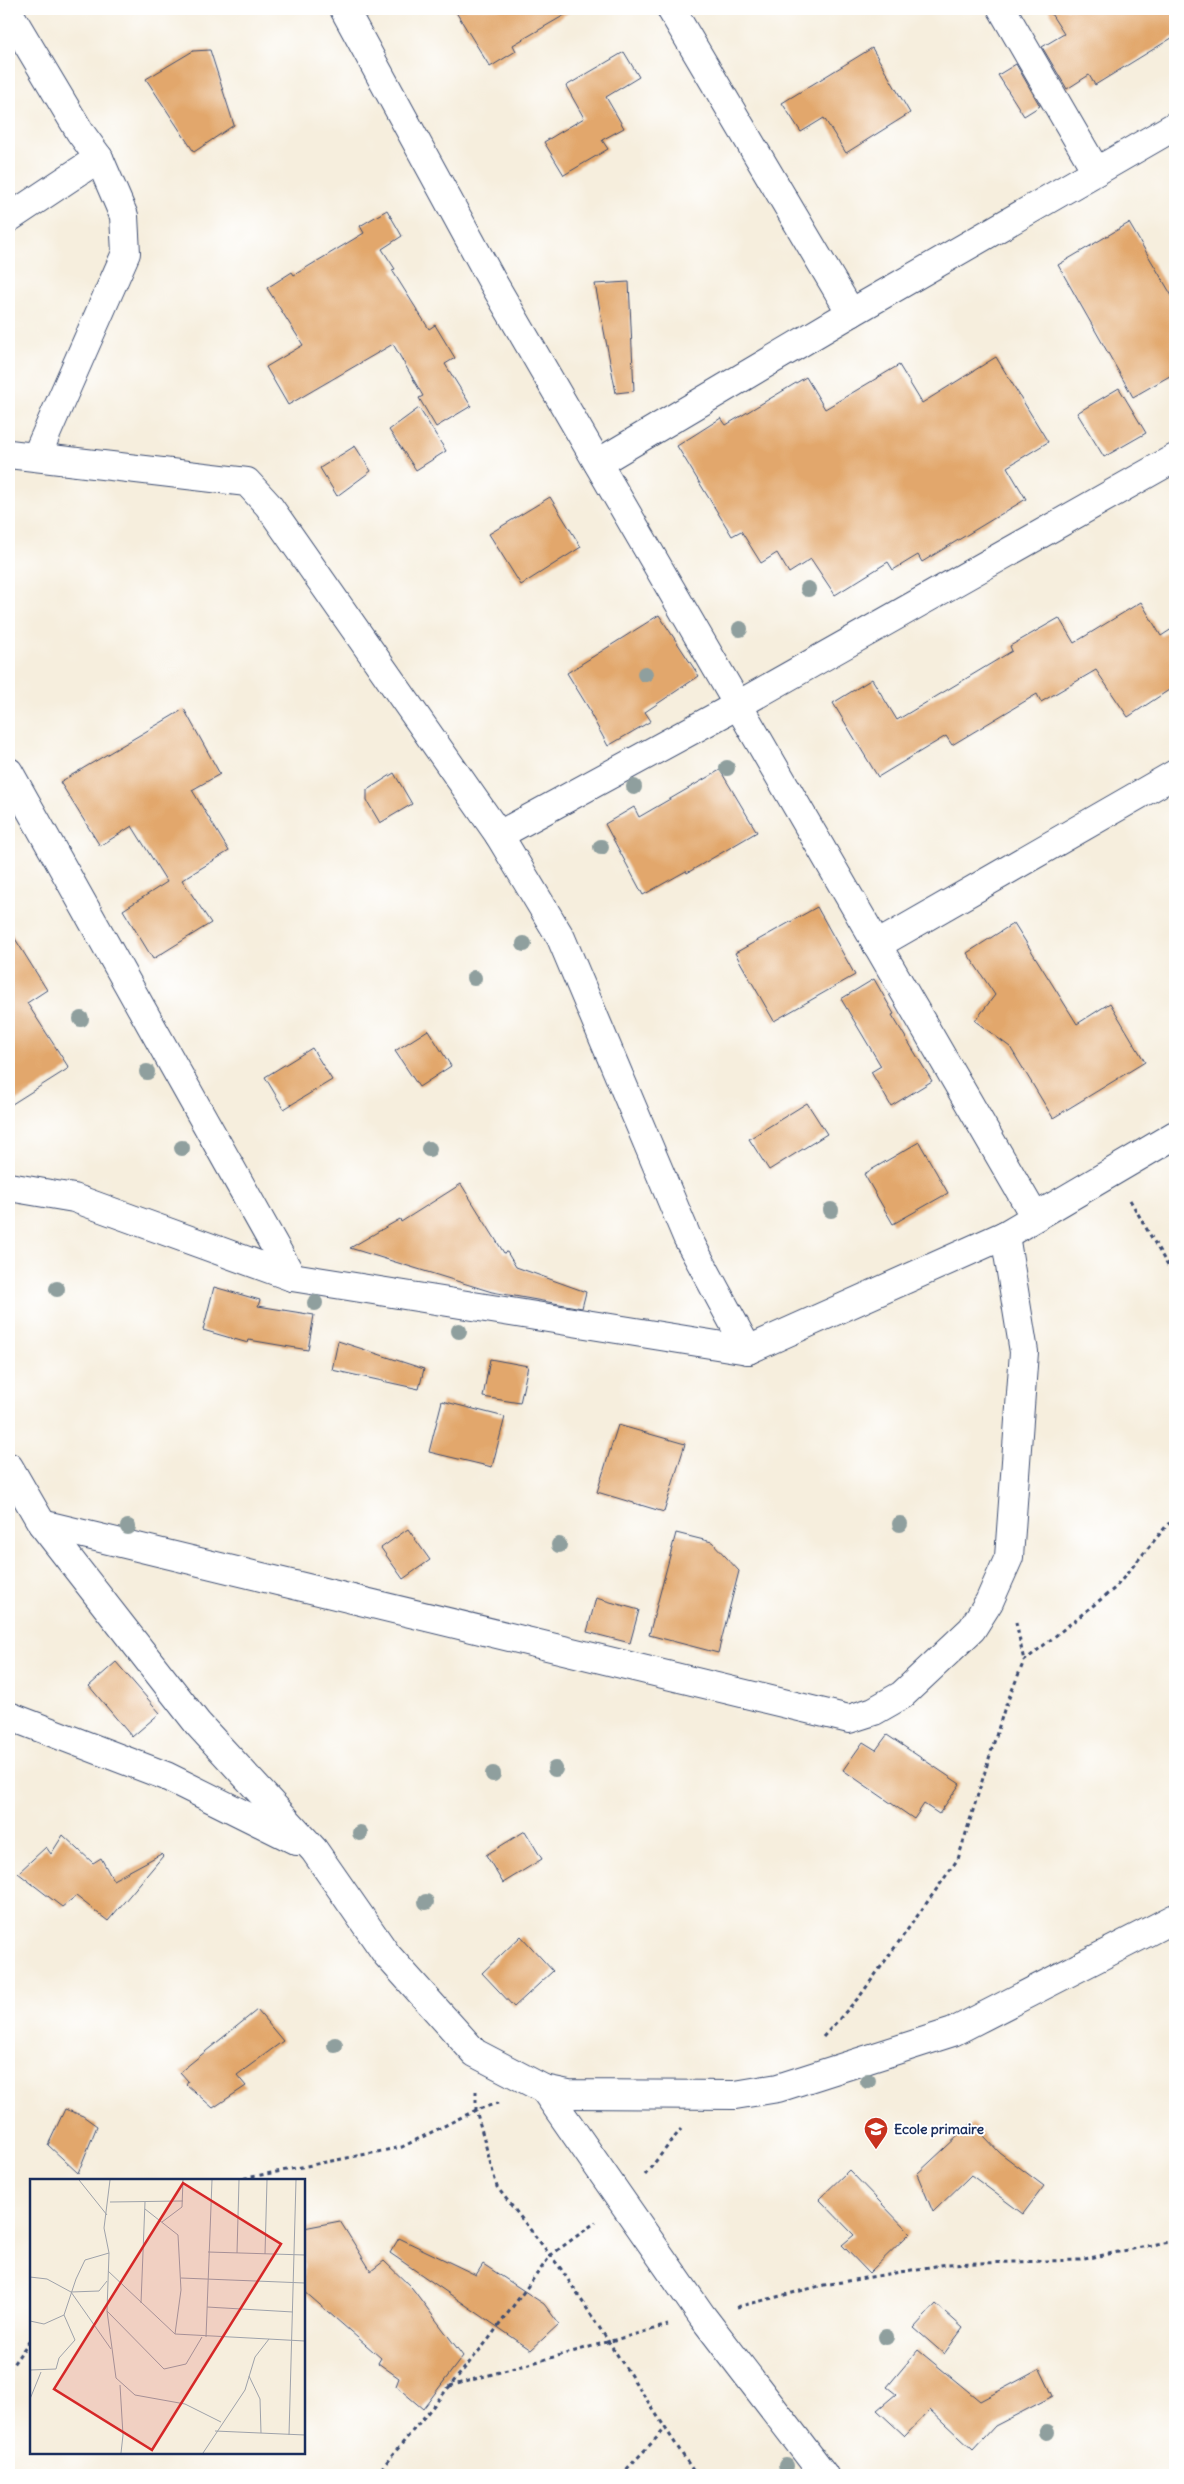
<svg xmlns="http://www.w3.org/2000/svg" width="1184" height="2484" viewBox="0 0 1184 2484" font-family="Delius,sans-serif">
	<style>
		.building { fill: #e2a76c }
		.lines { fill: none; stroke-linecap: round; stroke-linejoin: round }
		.street-casing { stroke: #3c4c71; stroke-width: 30 }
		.path { stroke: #3c4c71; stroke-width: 3; stroke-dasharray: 4 4; stroke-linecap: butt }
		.street { stroke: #fff; stroke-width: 28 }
		.tree { fill: #8f9f9e }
		.labels { text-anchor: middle; stroke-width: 4; stroke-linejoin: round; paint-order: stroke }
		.poi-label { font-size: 14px; font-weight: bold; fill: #1b2f5e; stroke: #fff; text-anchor: start }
		.inset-road { fill: none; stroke: #9ea2aa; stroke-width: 1 }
		.view { fill: #d62828; fill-opacity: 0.15; stroke: #d62828; stroke-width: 2.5 }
		.inset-edge { fill: none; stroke: #1b2f5e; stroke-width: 2.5 }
	</style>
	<rect width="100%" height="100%" fill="#fff"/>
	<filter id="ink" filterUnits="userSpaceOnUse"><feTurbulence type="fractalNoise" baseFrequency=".02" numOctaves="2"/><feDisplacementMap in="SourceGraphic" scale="10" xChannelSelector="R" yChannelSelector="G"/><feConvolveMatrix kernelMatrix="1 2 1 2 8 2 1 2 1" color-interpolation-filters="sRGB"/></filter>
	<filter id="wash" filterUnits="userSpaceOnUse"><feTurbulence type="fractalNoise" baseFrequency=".0096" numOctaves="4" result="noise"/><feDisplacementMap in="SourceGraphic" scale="20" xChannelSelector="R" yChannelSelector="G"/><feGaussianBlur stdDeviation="1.12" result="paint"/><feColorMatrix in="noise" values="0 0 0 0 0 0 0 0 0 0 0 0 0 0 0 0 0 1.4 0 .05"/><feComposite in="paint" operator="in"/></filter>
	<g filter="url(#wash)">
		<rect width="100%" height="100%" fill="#f6eedd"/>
		<g id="blocks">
			<g class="building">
				<polygon points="454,9 575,9 513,45 516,51 490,67"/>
				<polygon points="1048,9 1175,9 1175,36 1095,85 1089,75 1067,89 1042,47 1064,34"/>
				<polygon points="872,48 910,113 846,153 824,118 801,132 782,103"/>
				<polygon points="210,50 234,125 194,152 146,79 193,51"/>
				<polygon points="624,52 639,77 606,97 624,128 602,140 608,149 564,175 544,142 584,118 566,86"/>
				<polygon points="1016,64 1040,106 1024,116 998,75"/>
				<polygon points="387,210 402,236 382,249 395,269 392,270 429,329 435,325 455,358 445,364 471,406 436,427 419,398 423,396 393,344 288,405 266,367 303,345 267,288 292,272 294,275 364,233 360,226"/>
				<polygon points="1129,223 1175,301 1175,373 1133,397 1058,265"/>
				<polygon points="629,282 634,391 616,393 595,284"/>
				<polygon points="996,357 1048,442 1007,467 1026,499 922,562 918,555 893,570 888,562 835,595 811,559 789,573 777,553 761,563 741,531 732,536 677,446 721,418 726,425 806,377 825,409 899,365 922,403"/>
				<polygon points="1119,388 1146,433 1104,457 1077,413"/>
				<polygon points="419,408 446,451 416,470 389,430"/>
				<polygon points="355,446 371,471 337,496 320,468"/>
				<polygon points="550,497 581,547 521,585 489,534"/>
				<polygon points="1141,602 1161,636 1175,627 1175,686 1128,717 1096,670 1041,702 1037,694 952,745 946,736 878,777 833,703 872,679 897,720 1012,651 1010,646 1059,618 1074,643"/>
				<polygon points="659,615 699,676 645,712 651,721 608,746 590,713 591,712 567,673"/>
				<polygon points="184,709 220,774 192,790 229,851 182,880 211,923 153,959 123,910 167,882 132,826 100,846 60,782"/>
				<polygon points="720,770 757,832 687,873 686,871 643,895 605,824 634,807 639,817"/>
				<polygon points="394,773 412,804 380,823 367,801 367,790"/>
				<polygon points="817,907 855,975 774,1021 735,953"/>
				<polygon points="1014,923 1077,1024 1110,1003 1145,1062 1053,1118 1010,1047 975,1021 995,995 967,953"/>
				<polygon points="9,929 47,990 27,1003 69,1068 9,1106"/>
				<polygon points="874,979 894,1014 892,1015 932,1081 891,1106 871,1072 881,1066 841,999"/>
				<polygon points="428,1030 451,1066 419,1087 395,1051"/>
				<polygon points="312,1048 332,1080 284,1109 265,1077"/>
				<polygon points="807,1103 827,1134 769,1170 749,1139"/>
				<polygon points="919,1142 948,1193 893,1224 864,1174"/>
				<polygon points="461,1184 504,1253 507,1252 516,1267 586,1292 582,1308 492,1292 350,1248 400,1219 401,1222"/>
				<polygon points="214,1287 260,1300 258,1306 314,1315 308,1350 249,1340 248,1343 203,1330"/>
				<polygon points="338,1341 424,1369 419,1389 332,1370"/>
				<polygon points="490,1359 528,1366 520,1403 483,1397"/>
				<polygon points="442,1401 505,1417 492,1467 429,1452"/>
				<polygon points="618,1425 685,1444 664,1512 597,1492"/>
				<polygon points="408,1529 430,1560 403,1579 381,1548"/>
				<polygon points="676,1533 712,1542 739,1571 718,1653 649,1635"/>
				<polygon points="596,1598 639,1610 630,1643 587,1632"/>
				<polygon points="116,1662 160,1713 132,1737 89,1686"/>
				<polygon points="887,1735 960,1784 939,1814 924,1804 914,1819 843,1770 863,1742 876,1750"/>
				<polygon points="525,1831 542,1859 503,1883 486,1855"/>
				<polygon points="63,1835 93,1863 101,1858 113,1880 161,1854 163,1856 108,1921 76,1896 62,1907 18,1873 46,1847 51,1854"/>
				<polygon points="521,1936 553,1971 514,2007 482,1973"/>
				<polygon points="257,2010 283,2041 237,2075 246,2086 213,2108 186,2084 188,2081 180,2072"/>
				<polygon points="65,2109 83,2116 97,2126 78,2173 48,2145"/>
				<polygon points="972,2123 999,2152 1044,2186 1023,2214 971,2175 933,2212 917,2174"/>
				<polygon points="849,2170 910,2233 869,2273 842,2245 854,2235 819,2199"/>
				<polygon points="340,2221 371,2271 384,2261 412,2288 463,2356 423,2409 396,2386 399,2378 378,2363 381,2358 304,2291 304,2228"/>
				<polygon points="399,2238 476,2275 483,2264 544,2304 559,2324 531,2350 390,2253"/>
				<polygon points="936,2304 963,2328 944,2354 914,2328"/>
				<polygon points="918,2350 980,2401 1040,2369 1053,2396 995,2426 973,2450 930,2410 905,2436 877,2410 896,2394 887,2387"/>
			</g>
		</g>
	</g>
	<g filter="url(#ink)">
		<use href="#blocks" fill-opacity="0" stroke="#3c4c71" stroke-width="1"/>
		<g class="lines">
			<defs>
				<g id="street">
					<polyline points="344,9 491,279 1035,1217"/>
					<polyline points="671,9 851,313"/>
					<polyline points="1002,9 1096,171"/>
					<polyline points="9,13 80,132 99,158 124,216 126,253 36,457"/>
					<polyline points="9,218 99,158"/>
					<polyline points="9,454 247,482 268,505 499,835 561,938 687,1237 748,1350"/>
					<polyline points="598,463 851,313 1175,126"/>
					<polyline points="9,772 292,1277"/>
					<polyline points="499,835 738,705 1175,458"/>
					<polyline points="877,945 1175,774"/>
					<polyline points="9,1187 74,1198 292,1277 748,1350 1005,1235 1175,1135"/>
					<polyline points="9,1467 42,1524 198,1724 314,1850 387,1955 475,2053 544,2089 568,2094 735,2095 778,2088 953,2032 1175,1918"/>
					<polyline points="42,1524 849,1719 874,1711 902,1695 972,1629 989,1602 1009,1557 1024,1352 1005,1235"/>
					<polyline points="9,1716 166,1776 297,1841"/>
					<polyline points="544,2089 702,2316 824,2475"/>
				</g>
			</defs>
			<use href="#street" class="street-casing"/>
			<g class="path">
				<polyline points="1130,1200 1175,1278"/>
				<polyline points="1016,1622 1024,1661"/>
				<polyline points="823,2037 860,1996 958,1859 1004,1710 1024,1661 1115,1588 1168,1524 1175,1522"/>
				<polyline points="476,2091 476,2110 497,2187 561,2269 696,2475"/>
				<polyline points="645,2175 681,2129"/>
				<polyline points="236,2180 402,2147 476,2110 498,2103"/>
				<polyline points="737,2307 824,2285 947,2264 1080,2260 1161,2243 1175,2242"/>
				<polyline points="9,2370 31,2339"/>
				<polyline points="450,2386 668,2325"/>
				<polyline points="376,2475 488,2340 551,2255 596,2222"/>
				<polyline points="621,2475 666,2428"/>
			</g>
			<use href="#street" class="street"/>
		</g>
		<g class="tree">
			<circle cx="808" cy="589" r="8"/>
			<circle cx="740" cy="629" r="8"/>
			<circle cx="645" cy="674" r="8"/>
			<circle cx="727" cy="768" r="8"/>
			<circle cx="634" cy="787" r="8"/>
			<circle cx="601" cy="847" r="8"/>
			<circle cx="524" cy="944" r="8"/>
			<circle cx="474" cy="978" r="8"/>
			<circle cx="81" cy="1019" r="8"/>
			<circle cx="147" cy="1072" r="8"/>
			<circle cx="182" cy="1148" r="8"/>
			<circle cx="429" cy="1149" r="8"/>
			<circle cx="831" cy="1210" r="8"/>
			<circle cx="57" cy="1289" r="8"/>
			<circle cx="315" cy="1303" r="8"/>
			<circle cx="459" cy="1331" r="8"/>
			<circle cx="900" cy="1524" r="8"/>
			<circle cx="128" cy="1527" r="8"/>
			<circle cx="559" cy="1545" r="8"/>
			<circle cx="555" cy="1769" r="8"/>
			<circle cx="493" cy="1774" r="8"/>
			<circle cx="360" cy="1833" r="8"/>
			<circle cx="426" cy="1902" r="8"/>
			<circle cx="335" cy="2045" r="8"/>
			<circle cx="868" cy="2081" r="8"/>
			<circle cx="886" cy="2337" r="8"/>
			<circle cx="1047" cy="2432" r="8"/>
			<circle cx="786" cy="2466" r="8"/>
		</g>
	</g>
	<defs>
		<symbol id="school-pin" viewBox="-11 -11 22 30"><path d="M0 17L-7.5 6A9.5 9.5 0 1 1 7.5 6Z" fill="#c8321e" stroke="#fff"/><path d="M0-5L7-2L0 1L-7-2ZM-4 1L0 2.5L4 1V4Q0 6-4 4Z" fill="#fff"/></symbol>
	</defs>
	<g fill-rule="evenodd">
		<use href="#school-pin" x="862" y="2115" width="28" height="38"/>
	</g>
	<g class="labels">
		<g class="poi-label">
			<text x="894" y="2134">Ecole primaire</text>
		</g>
	</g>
	<g transform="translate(30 2179)">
		<rect width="275" height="275" fill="#f6eedd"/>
		<path class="inset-road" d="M 49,1 L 77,36M 80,1 L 74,49 L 79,74 L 77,132 L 86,199 L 105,216 L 155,225 L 191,243M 80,23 L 153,22M 115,30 L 148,56 L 151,111 L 145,155M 132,43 L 152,28 L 153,1M 178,73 L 275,76M 207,74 L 209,1M 235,75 L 237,1M 78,92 L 145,155 L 275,162M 0,98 L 17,100 L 41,113 L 81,170M 151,99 L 275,104M 41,113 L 69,112 L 77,102M 111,124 L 115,23M 177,128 L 263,133M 77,132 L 134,190 L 156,185 L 172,158M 0,142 L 14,145 L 34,136M 176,158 L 182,1M 0,191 L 26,190 L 29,179 L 45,161 L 34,136 L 46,100 L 55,81 L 79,74M 219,197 L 230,220 L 231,254M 90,206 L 93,256 L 91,274M 0,220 L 11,193M 185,252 L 275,256M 259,256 L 266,1M 173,274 L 215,211 L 225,178 L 239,160"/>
		<path class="view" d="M 153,4 L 251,65 L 122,271 L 24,210 Z"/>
		<rect width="275" height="275" class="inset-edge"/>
	</g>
	<rect width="1184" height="2484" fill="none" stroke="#fff" stroke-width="30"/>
</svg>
